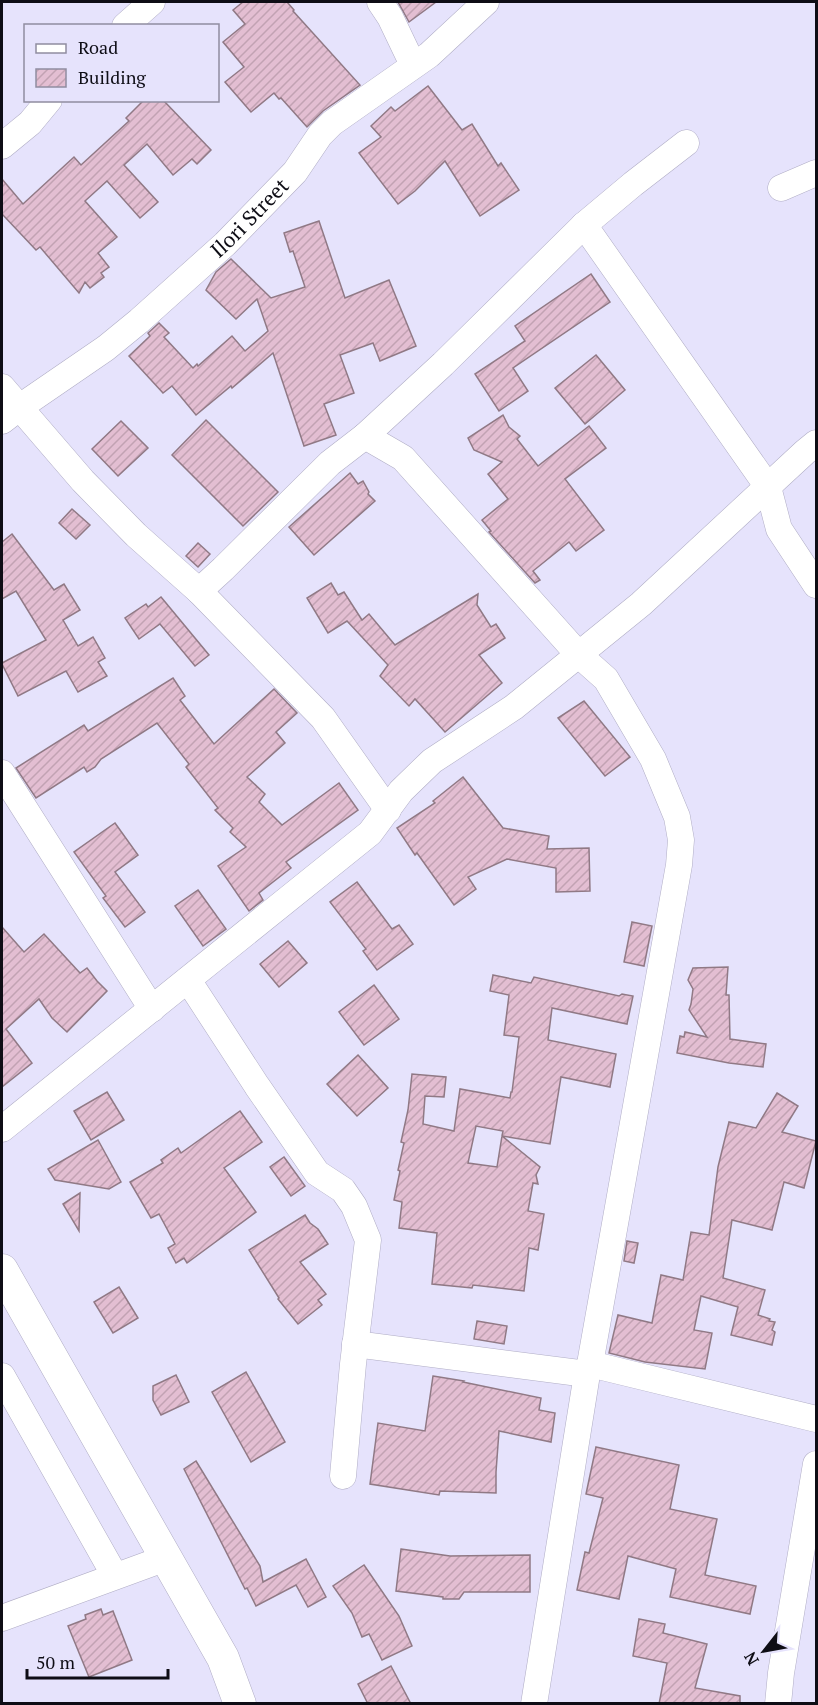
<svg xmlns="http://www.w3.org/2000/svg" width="818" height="1705" viewBox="0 0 818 1705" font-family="'PT Serif',serif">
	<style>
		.building { fill: url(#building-hatch); stroke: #907985; stroke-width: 1.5 }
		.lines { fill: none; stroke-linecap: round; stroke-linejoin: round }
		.minor-casing { stroke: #b0adc5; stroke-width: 27 }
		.major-casing { stroke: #b0adc5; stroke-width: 33 }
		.minor { stroke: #fff; stroke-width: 26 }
		.major { stroke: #fff; stroke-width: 32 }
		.labels { text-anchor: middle; stroke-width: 5; stroke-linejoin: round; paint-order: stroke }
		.street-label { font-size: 21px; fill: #0e0d15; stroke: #e6e3fc }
	</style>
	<defs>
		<pattern id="building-hatch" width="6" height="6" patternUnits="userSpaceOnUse" patternTransform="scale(1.5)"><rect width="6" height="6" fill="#e3bed2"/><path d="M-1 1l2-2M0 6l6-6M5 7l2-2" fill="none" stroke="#c2a2b3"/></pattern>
	</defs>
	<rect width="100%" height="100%" fill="#e6e3fc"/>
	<g class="building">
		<polygon points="243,2 287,2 294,10 293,11 360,85 323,111 307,127 281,98 279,99 274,93 251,112 225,82 244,67 223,42 245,24 233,10"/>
		<polygon points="398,2 436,2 409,22"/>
		<polygon points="428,86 462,130 472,124 498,166 501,163 519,190 480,216 445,161 415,191 398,204 359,153 381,137 371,126 391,107 395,111"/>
		<polygon points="144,100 163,100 211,150 197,164 192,159 173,175 147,144 124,165 158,202 140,218 107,181 85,201 117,237 98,253 109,267 101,273 104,277 90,288 85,282 79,293 40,247 36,250 2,214 2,179 23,204 74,157 81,165 129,121 126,118"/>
		<polygon points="319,221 345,298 389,280 416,346 380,361 373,343 340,355 354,393 324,404 336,435 304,446 273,353 232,388 231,386 196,415 172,386 163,393 129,356 150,336 148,333 159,323 169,333 164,337 193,368 197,364 198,366 232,336 245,351 268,331 257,299 236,319 206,290 216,272 231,259 271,298 305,287 293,251 290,252 284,233"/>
		<polygon points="591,274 610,302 513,368 528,391 499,411 475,374 525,341 515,326"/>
		<polygon points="596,355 625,390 585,424 555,388"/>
		<polygon points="503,415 509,427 520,436 517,439 538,466 589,426 606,448 565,479 604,530 576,551 569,542 533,571 540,580 535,583 489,532 491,531 482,520 508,499 488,474 502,462 474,450 468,438"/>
		<polygon points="206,420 278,492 243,526 172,455"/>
		<polygon points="121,421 148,448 118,476 92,449"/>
		<polygon points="350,473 358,484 363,481 369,492 368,494 375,501 314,555 289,527"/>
		<polygon points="72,509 90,525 76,539 59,523"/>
		<polygon points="12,534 54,590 64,584 80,610 63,620 78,646 93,637 105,658 98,662 107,676 78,692 66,671 18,696 2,664 2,663 46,640 16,591 2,599 2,542"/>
		<polygon points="198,543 210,554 198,567 186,556"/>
		<polygon points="331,583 338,595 344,592 362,620 369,614 395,645 478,594 477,605 491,627 496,624 505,638 479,655 502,683 445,732 415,699 409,706 380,676 388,665 347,621 328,633 307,598"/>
		<polygon points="161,597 209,655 195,666 160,624 139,639 125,618 146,604 148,607"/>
		<polygon points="173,678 185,696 180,700 214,744 274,689 297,713 276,732 285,743 247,777 265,794 259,802 282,825 339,783 358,810 286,862 291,868 259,893 263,900 249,911 218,866 246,847 230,832 233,828 215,810 218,808 186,767 189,764 157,723 101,759 95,767 87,772 84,767 36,798 16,768 84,725 88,731"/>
		<polygon points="584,701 630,757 605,776 558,718"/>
		<polygon points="463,777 503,828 549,836 547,849 589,848 590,891 556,892 556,868 507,859 468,877 476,889 454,905 417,853 415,855 397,828 435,803 433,801"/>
		<polygon points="115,823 138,855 115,872 145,912 125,927 103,898 106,896 74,852"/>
		<polygon points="357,882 392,929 399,925 413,944 377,970 363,951 366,949 330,902"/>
		<polygon points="198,890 226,929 203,946 175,906"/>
		<polygon points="632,922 652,926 644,966 624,962"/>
		<polygon points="2,927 24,952 44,934 80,973 87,968 97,981 107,991 67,1032 52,1018 39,999 6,1029 32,1063 2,1087"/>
		<polygon points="288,941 307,963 279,987 260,964"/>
		<polygon points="728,967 726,995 729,995 730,1039 766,1044 763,1067 729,1063 677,1053 680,1036 684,1037 685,1032 707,1037 689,1010 691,1004 693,989 688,980 693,968"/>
		<polygon points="493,975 531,983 534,977 619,996 622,994 633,996 627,1024 552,1008 548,1040 616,1054 610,1087 561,1077 550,1144 502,1136 503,1131 476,1126 468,1163 497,1167 502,1136 540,1167 536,1175 538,1184 533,1183 528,1211 544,1214 538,1250 529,1248 524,1291 473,1285 472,1288 432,1284 437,1233 399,1228 402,1202 394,1200 400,1171 398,1170 404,1143 401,1142 408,1110 412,1074 446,1077 444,1097 425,1096 423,1124 454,1131 460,1089 510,1098 511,1092 512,1092 519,1037 504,1035 509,995 490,991"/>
		<polygon points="374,985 399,1019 364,1045 339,1012"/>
		<polygon points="358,1055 388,1088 357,1116 327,1084"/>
		<polygon points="107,1092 124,1120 91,1140 74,1111"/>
		<polygon points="777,1093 798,1106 782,1132 816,1141 804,1188 784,1182 772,1230 732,1220 723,1278 765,1290 758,1315 770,1319 769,1321 775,1322 772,1330 775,1332 772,1345 731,1335 738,1307 701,1296 694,1330 712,1333 705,1369 645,1362 609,1353 618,1315 652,1323 661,1275 683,1280 691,1232 709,1235 718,1167 729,1122 756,1128"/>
		<polygon points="240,1111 262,1142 224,1168 256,1212 187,1263 184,1258 176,1263 168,1248 175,1244 159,1214 151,1218 130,1182 163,1163 161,1160 178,1148 181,1153"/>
		<polygon points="98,1140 121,1182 109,1189 55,1180 48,1169"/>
		<polygon points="284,1157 305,1186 291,1196 270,1167"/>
		<polygon points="80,1193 79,1231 63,1204"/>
		<polygon points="305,1215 310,1223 318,1229 328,1244 300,1262 326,1294 318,1300 322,1305 298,1324 278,1299 279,1298 249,1250"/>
		<polygon points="627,1241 638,1243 634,1263 624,1261"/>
		<polygon points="119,1287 138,1318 113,1333 94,1302"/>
		<polygon points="477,1321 507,1326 504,1344 474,1339"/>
		<polygon points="246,1372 285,1442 251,1462 212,1392"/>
		<polygon points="176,1375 189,1402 161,1415 153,1400 153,1386"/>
		<polygon points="433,1376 464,1381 463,1382 541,1398 539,1410 555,1413 551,1442 499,1431 496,1472 496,1493 440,1491 439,1495 370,1484 378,1423 425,1431"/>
		<polygon points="596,1447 679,1465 670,1509 717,1519 705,1575 756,1586 750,1614 670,1597 676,1569 628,1556 619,1599 577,1590 585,1552 589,1553 603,1498 586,1494"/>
		<polygon points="196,1461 260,1566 263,1582 306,1559 326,1597 308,1607 296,1585 256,1606 247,1588 245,1589 184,1469"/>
		<polygon points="401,1549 450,1556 530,1555 530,1592 464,1592 459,1599 443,1599 443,1597 396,1591"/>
		<polygon points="364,1565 399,1616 412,1646 382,1660 369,1634 362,1637 352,1613 333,1586"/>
		<polygon points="101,1609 103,1615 113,1611 132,1660 89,1677 68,1626 86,1619 85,1615"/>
		<polygon points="639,1619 665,1624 663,1633 707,1644 695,1688 740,1696 740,1704 659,1704 667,1663 633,1656"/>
		<polygon points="391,1666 411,1704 368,1704 358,1684"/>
	</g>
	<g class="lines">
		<defs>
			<g id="minor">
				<polyline points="380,2 390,17 413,65"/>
				<polyline points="125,26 152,2"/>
				<polyline points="2,146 30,123 49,100"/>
				<polyline points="781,188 816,173"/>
				<polyline points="584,225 768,487 779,529 816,585"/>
				<polyline points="2,387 83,481 136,535 199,591 323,718 388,810"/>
				<path id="s1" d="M 2,421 L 20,407 L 106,348 L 139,321 L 225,244 L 295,172 L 320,135 L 332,123 L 429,55 L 486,2"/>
				<polyline points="365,436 403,458 579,655 606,679 653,759 677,817 681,840 679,865 590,1364 587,1374 534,1704"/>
				<polyline points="199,591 223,569 330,463 365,436 443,364 584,225 633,184 686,143"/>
				<polyline points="2,773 152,1009"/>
				<polyline points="188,980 257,1086 317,1173 343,1190 354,1206 368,1240 353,1364 343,1476"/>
				<polyline points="2,1129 370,833 401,791 432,761 514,707 641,604 805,452 816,443"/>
				<polyline points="355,1344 587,1374"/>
				<polyline points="590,1364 816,1419"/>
				<polyline points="2,1376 115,1576"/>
				<polyline points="2,1618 166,1558"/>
				<polyline points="778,1704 781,1673 816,1464"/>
			</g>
			<polyline id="major" points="2,1270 223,1658 240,1704"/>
		</defs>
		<use href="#minor" class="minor-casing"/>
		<use href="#major" class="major-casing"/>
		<use href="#minor" class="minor"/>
		<use href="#major" class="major"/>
	</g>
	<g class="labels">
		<g class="street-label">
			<text dy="7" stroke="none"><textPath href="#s1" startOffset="321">Ilori Street</textPath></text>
		</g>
	</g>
	<rect width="818" height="1705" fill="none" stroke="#0e0d15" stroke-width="6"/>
	<rect x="24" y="24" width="195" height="78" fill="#e6e3fc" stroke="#908da0" stroke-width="1.5"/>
	<rect x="36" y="44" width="30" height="9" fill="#ffffff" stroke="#908da0" stroke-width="1.5"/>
	<text x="78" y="54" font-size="18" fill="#0e0d15">Road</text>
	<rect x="36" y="69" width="30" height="18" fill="url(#building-hatch)" stroke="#908da0" stroke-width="1.5"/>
	<text x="78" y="84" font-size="18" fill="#0e0d15">Building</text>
	<g transform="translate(764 1651) rotate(239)" stroke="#e6e3fc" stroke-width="4.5" paint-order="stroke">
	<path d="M0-4.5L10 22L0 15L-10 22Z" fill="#0e0d15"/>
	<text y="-9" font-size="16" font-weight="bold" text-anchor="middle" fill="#0e0d15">N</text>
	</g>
	<path d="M27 1669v9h141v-9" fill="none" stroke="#0e0d15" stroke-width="3"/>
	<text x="36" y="1669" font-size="18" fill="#0e0d15" stroke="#e6e3fc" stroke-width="4.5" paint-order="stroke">50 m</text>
</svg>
